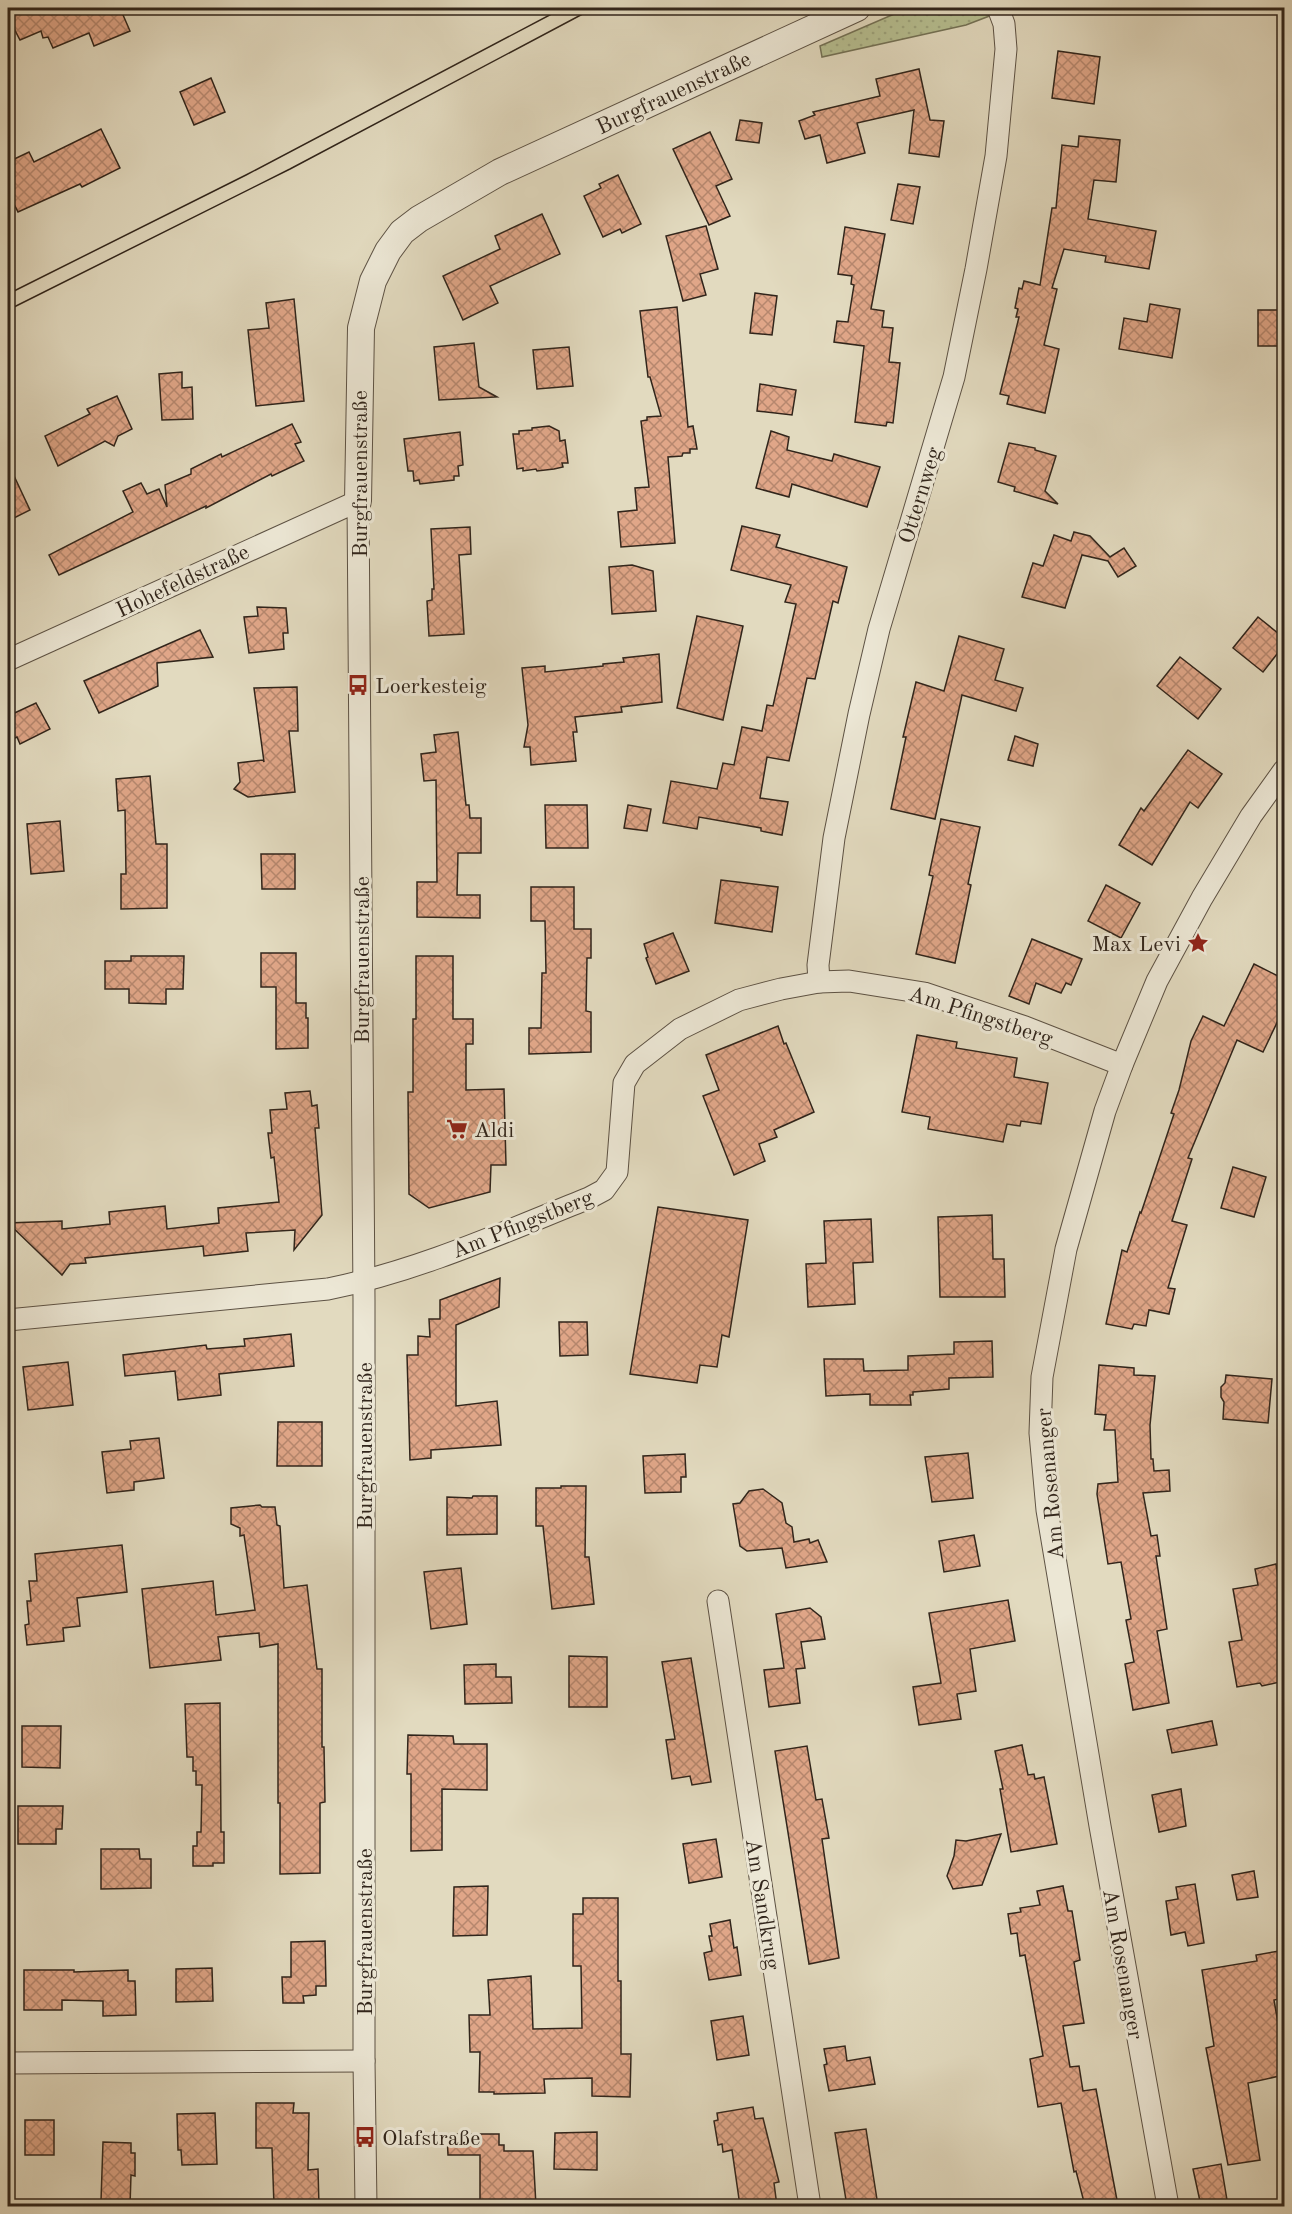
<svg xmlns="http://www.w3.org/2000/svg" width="1292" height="2214" viewBox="0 0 1292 2214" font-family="'Old Standard TT',serif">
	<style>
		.grass { fill: url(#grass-dots); stroke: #747256; stroke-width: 1.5 }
		.building { fill: url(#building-cross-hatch); stroke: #31251b; stroke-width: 1.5 }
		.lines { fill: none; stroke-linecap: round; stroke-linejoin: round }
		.minor-casing { stroke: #5d5244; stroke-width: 23 }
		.tertiary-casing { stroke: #5d5244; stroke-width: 28 }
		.minor { stroke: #ece7d5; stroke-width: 21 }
		.tertiary { stroke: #ece7d5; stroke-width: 26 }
		.tram { stroke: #31251b; stroke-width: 1.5 }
		.labels { text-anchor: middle; stroke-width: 6; stroke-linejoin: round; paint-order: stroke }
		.street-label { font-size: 22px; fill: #31251b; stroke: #ece7d5 }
		.poi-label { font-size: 22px; fill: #31251b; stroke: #ece7d5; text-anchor: start }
	</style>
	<defs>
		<pattern id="grass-dots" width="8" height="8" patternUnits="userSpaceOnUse" patternTransform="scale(1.5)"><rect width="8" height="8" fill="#b6be90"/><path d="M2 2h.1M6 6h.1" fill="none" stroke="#9da37c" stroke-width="1.8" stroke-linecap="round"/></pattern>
		<pattern id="building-cross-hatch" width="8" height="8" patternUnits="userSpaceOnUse" patternTransform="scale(1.5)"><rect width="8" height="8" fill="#e0a688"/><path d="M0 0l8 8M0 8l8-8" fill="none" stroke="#b6876e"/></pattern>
	</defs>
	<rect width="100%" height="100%" fill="#e2dabf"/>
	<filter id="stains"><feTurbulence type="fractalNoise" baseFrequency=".00333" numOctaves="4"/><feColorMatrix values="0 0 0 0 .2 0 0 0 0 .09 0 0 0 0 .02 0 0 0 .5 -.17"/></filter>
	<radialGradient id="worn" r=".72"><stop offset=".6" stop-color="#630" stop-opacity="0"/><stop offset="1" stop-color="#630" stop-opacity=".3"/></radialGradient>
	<polygon class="grass" points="908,8 988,8 992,15 966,25 822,57 820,46"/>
	<g class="building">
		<polygon points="8,8 120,8 130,31 94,46 89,33 53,48 48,37 43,38 41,31 20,40 8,17"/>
		<polygon points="1058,51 1100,57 1094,104 1052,98"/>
		<polygon points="919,69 930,120 944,121 939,157 909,153 914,110 857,123 865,153 827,163 820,135 805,139 799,121 815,115 813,112 880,96 876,79"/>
		<polygon points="211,78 225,112 194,125 180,92"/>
		<polygon points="740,120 762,123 759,143 736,140"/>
		<polygon points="101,129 120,168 82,187 80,184 18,212 8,192 8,162 29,152 34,162"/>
		<polygon points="710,132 732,179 716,186 730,216 709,225 673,149"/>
		<polygon points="1079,136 1120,140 1116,182 1094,180 1088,219 1156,231 1149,269 1105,262 1106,256 1064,249 1052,288 1057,289 1044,345 1059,349 1045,413 1007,404 1009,396 1000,394 1019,317 1016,317 1018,309 1015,308 1019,288 1022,289 1024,281 1040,285 1052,208 1056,208 1062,145 1078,147"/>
		<polygon points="618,175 641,224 622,233 620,229 603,237 584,196 601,188 599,184"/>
		<polygon points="898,184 920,187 913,224 891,220"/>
		<polygon points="542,214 560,254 490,286 498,303 463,320 443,276 500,249 495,236"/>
		<polygon points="706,226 718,269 700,274 706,295 683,301 666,236"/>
		<polygon points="845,227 885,234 871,309 884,311 882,327 893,328 889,362 900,363 893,423 887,422 886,426 855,422 864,346 834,342 837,321 848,322 854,285 851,284 852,276 838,274"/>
		<polygon points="755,293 777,296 772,335 750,333"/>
		<polygon points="294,299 304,401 256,406 248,330 269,328 266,303"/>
		<polygon points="1150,304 1180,309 1172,358 1119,349 1124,318 1147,322"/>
		<polygon points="677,307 688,427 693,426 697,449 690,449 690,453 683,453 682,456 668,457 675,543 621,547 618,512 637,510 635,488 649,487 641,421 647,420 647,417 661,416 650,377 648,377 640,311"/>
		<rect x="1258" y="310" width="26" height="36"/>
		<polygon points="474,343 479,387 497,397 439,400 434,347"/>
		<polygon points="569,347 573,386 537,389 533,350"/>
		<polygon points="182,372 182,388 192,387 193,419 162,420 159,374"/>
		<polygon points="760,384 796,390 792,415 757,411"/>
		<polygon points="117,396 132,429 118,436 114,446 105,441 58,466 45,436 90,414 87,409"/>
		<polygon points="292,424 301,442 295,444 304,461 272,476 271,474 206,508 206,506 59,575 49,555 133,512 123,491 141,483 147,494 159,489 167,507 165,485 191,474 191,469 221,454 222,457"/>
		<polygon points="549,426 559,431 560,441 565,440 568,463 562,463 563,467 554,469 537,471 536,469 523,471 523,468 517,469 513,434 519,434 519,431 532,430 532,428"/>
		<polygon points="771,431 789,437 787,450 832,461 834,454 880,467 867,507 792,484 789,497 756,488"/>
		<polygon points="460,432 463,465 458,466 459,476 454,476 454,480 420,484 419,480 414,481 413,471 408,471 404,439"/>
		<polygon points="1009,443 1035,448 1035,450 1056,456 1045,491 1058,504 1014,491 1015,487 998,482"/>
		<polygon points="8,463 30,510 8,521"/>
		<polygon points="742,526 780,535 776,547 847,567 838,603 833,601 815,679 807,678 789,761 767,757 760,798 788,802 782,835 761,831 761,828 699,817 697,829 663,823 671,781 717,789 723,763 734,765 742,727 762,731 767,705 773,706 796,604 785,602 791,585 731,570"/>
		<polygon points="470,527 471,554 459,555 464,634 429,636 427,601 432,600 432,589 434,589 431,529"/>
		<polygon points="1074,532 1090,536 1110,557 1124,548 1136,566 1118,577 1108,561 1082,555 1065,608 1022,597 1033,563 1043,566 1054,535 1071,541"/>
		<polygon points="632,565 653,571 656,611 612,614 609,567"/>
		<polygon points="257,607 286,608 288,633 283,633 284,649 249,653 244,617 258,616"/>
		<polygon points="697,616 743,626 723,720 677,708"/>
		<polygon points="1258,617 1284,638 1284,645 1263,672 1233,648"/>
		<polygon points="200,630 213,657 157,663 158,686 99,713 84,681"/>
		<polygon points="959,636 1004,649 995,680 1023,688 1016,711 962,695 935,819 891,809 906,737 903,737 916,682 944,691"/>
		<polygon points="659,654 662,702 621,707 622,712 575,717 577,732 573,732 576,761 531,765 530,747 524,747 528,725 522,668 545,666 545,672 603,666 603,664 624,662 623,658"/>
		<polygon points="1180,657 1221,689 1198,719 1157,686"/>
		<polygon points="297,687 298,731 289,731 295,792 248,797 234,789 240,782 238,763 263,760 264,762 254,688"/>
		<polygon points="36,703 50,729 20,744 17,737 8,741 8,716"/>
		<polygon points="458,732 466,805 469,805 470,818 481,818 481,853 458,853 457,895 480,895 480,918 417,917 417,882 437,882 436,780 424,781 421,754 436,752 434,735"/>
		<polygon points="1015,736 1038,744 1033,766 1008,760"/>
		<polygon points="1188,750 1222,774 1198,808 1190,802 1152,865 1119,845 1141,808 1144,811"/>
		<polygon points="150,776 156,844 167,844 167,908 121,909 121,874 126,874 125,810 118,811 116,779"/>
		<polygon points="545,805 587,805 588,848 546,848"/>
		<polygon points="628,805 651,809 647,831 624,828"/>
		<polygon points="941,819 980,827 968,884 971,885 955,963 916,954 933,876 929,875"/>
		<polygon points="60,821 64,871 31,874 27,824"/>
		<polygon points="261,854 295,854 295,889 262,889"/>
		<polygon points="721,880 778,887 772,932 715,923"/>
		<polygon points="1106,885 1140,903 1121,938 1088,921"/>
		<polygon points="531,887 574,887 574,929 591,929 591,958 587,958 586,1011 591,1012 591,1052 529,1054 529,1028 541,1028 542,973 546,973 545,921 531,921"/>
		<polygon points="673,933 689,971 656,984 646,958 648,957 644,944"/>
		<polygon points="1032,939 1082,959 1071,985 1066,983 1061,993 1036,983 1029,1004 1009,996"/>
		<polygon points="261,953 296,953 296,1003 306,1003 306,1018 308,1018 308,1048 276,1049 276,987 261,987"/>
		<polygon points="131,956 184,956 183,989 166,989 166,1004 129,1003 129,989 105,989 105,961 131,961"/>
		<polygon points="416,956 453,956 453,1019 473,1019 473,1044 466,1044 466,1090 504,1089 506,1165 491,1165 490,1192 429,1208 409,1194 408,1092 413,1092 413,1019 416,1019"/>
		<polygon points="1254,964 1284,979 1284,1008 1263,1052 1237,1040 1188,1158 1192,1159 1172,1221 1187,1225 1168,1288 1175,1289 1169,1314 1149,1310 1146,1326 1134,1324 1132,1329 1106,1324 1122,1250 1127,1252 1140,1212 1141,1213 1174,1114 1171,1113 1179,1090 1191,1041 1203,1016 1224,1026"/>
		<polygon points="778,1026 784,1044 786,1043 814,1112 774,1130 777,1137 759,1144 765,1161 734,1175 703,1096 719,1090 706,1055"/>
		<polygon points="917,1035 957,1042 956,1048 1017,1058 1014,1077 1048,1083 1041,1124 1021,1121 1020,1126 1007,1124 1003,1142 928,1129 930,1117 902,1112"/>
		<polygon points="310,1091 312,1106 317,1105 319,1128 315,1128 322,1215 294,1250 295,1230 246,1233 248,1251 204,1256 203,1246 85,1258 86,1263 70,1264 62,1275 8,1223 62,1221 62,1229 110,1224 109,1212 165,1206 167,1229 219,1223 218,1208 279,1202 274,1157 271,1158 268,1133 272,1133 270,1110 287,1109 285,1093"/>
		<polygon points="1233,1167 1266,1177 1254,1217 1221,1208"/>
		<polygon points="658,1207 748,1220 729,1337 722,1335 717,1367 700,1365 697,1383 630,1374"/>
		<polygon points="992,1215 993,1259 1004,1259 1005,1297 940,1297 938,1217"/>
		<polygon points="871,1219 873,1262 853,1263 855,1304 808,1307 806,1264 826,1263 824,1221"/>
		<polygon points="500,1278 499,1307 456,1325 456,1406 497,1401 501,1445 431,1450 431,1458 410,1460 407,1355 418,1355 418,1336 430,1337 429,1319 440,1319 440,1300"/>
		<polygon points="559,1322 587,1322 588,1355 560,1356"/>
		<polygon points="291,1334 294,1366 219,1374 221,1395 178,1400 175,1371 125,1376 123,1355 206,1345 207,1349 245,1346 244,1339"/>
		<polygon points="992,1341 993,1377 949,1378 949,1389 913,1392 913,1395 910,1395 911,1405 870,1405 870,1394 826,1396 824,1359 863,1359 864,1371 908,1370 908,1356 954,1354 954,1342"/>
		<polygon points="68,1362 73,1405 28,1410 23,1367"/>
		<polygon points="1099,1365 1134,1368 1134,1375 1155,1376 1150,1425 1151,1459 1153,1459 1154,1471 1169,1470 1170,1491 1143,1493 1151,1536 1157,1535 1160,1556 1156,1556 1167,1629 1157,1631 1169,1703 1133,1710 1125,1664 1134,1662 1126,1620 1131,1619 1121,1562 1108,1564 1097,1494 1098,1484 1118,1482 1115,1430 1104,1430 1106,1415 1095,1414"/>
		<polygon points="1226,1375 1272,1379 1268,1423 1223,1419 1224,1402 1221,1397 1221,1387 1225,1383"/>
		<polygon points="278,1422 322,1422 322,1466 277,1466"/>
		<polygon points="159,1438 164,1478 134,1482 134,1490 107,1493 102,1452 131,1449 130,1441"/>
		<polygon points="968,1453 973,1498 932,1502 925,1457"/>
		<polygon points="685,1454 686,1477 681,1477 681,1492 645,1493 643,1456"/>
		<polygon points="561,1486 586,1486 585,1557 589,1557 594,1604 552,1609 543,1526 536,1526 536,1488 561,1488"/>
		<polygon points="763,1489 782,1503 786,1523 792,1527 794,1542 809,1539 810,1543 818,1540 827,1562 786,1568 782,1548 747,1551 740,1546 733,1504 740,1503 749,1491"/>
		<polygon points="473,1496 497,1496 497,1534 447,1535 447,1497 472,1498"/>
		<polygon points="260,1505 262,1507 275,1507 277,1525 280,1526 284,1588 307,1585 317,1669 322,1669 322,1747 324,1747 325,1802 320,1803 320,1873 280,1874 280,1803 278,1803 278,1644 260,1647 259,1633 218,1637 221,1660 150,1668 142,1589 213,1581 216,1615 255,1610 244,1535 240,1536 240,1528 231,1524 231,1508"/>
		<polygon points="974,1535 980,1566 944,1572 939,1541"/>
		<polygon points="122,1545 127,1592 77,1598 80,1626 63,1628 64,1641 27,1645 25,1625 29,1624 27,1601 31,1601 29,1581 37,1581 35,1554"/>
		<polygon points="1276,1564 1284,1618 1284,1681 1262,1686 1260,1683 1237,1687 1229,1642 1242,1640 1233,1589 1258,1585 1255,1569"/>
		<polygon points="461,1568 467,1624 431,1629 424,1572"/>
		<polygon points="1008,1600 1015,1641 970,1649 976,1691 957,1694 961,1719 919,1725 913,1687 941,1683 929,1613"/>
		<polygon points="810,1608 821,1617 825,1639 801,1642 805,1668 796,1669 800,1703 769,1707 764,1670 784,1668 776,1614"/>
		<polygon points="569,1656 607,1657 607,1707 569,1707"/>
		<polygon points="691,1658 711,1782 692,1785 690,1776 672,1779 666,1740 675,1739 662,1662"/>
		<polygon points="496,1664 496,1677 511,1677 512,1703 465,1704 464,1665"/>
		<polygon points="220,1703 221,1832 224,1832 224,1863 213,1863 213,1866 193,1866 193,1846 197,1846 197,1832 201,1832 202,1785 196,1785 196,1771 193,1771 193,1757 187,1757 185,1704"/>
		<polygon points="1212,1721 1217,1745 1172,1753 1167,1730"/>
		<polygon points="22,1726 61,1726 60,1768 22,1767"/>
		<polygon points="408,1735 453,1736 454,1744 487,1744 487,1790 442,1789 442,1850 411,1851 411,1774 407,1774"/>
		<polygon points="1022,1745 1028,1775 1034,1774 1035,1779 1044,1777 1057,1844 1011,1852 1000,1789 1003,1789 995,1751"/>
		<polygon points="807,1746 816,1800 822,1799 829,1838 822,1839 839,1958 809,1964 775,1751"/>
		<polygon points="1181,1789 1186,1826 1159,1832 1152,1795"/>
		<polygon points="18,1806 63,1806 62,1829 56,1829 56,1844 18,1844"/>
		<polygon points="1001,1834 982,1885 953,1889 947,1876 954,1856 956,1840 966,1841"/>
		<polygon points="716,1839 722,1877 689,1883 683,1844"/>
		<polygon points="101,1849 139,1849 140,1859 151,1859 151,1888 101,1889"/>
		<polygon points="1254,1871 1258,1897 1237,1900 1232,1875"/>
		<polygon points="1195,1884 1204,1943 1188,1946 1185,1932 1171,1935 1166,1901 1178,1899 1176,1887"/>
		<polygon points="488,1886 487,1935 453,1936 454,1887"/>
		<polygon points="1063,1886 1068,1911 1072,1911 1080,1960 1074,1962 1084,2023 1063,2026 1070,2067 1079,2066 1083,2091 1096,2089 1117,2200 1115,2200 1116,2206 1085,2206 1076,2171 1074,2172 1061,2103 1038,2107 1030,2059 1043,2056 1025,1955 1020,1956 1017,1933 1011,1934 1008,1914 1021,1912 1020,1908 1040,1905 1037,1891"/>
		<polygon points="583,1898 618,1898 618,1981 621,1981 621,2054 631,2054 630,2097 592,2096 592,2078 544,2079 545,2093 494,2094 494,2092 479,2092 480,2052 470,2052 469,2015 490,2015 488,1980 531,1976 533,2029 582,2028 581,1966 573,1966 573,1914 583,1914"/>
		<polygon points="730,1920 734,1948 737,1947 741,1975 709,1980 704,1953 712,1951 709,1936 712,1936 710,1924"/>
		<polygon points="325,1941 326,1986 316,1986 316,1995 303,1996 304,2003 283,2003 282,1977 291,1977 291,1942"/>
		<polygon points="1279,1951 1284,1984 1284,1998 1274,2000 1284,2058 1284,2075 1248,2083 1260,2160 1228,2165 1206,2048 1214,2046 1202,1970 1257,1961 1256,1955"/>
		<polygon points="212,1968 213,2001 176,2002 176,1969"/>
		<polygon points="24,1970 74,1970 74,1972 128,1970 128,1981 135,1981 136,2015 103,2016 103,2001 62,2000 62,2010 24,2010"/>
		<polygon points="743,2016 749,2055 717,2060 711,2021"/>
		<polygon points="845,2046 847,2061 870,2057 875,2084 829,2091 824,2065 827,2064 824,2049"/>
		<polygon points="256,2103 294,2103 293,2113 309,2113 308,2170 318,2169 319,2206 274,2206 272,2148 256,2148"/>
		<polygon points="753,2107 755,2119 763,2118 779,2182 774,2183 777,2206 740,2206 732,2150 723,2152 722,2144 718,2145 714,2121 718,2120 717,2113"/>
		<polygon points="215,2113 217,2164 182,2165 181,2150 178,2150 177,2114"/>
		<rect x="25" y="2120" width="29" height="35"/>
		<polygon points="866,2129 878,2206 847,2206 835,2133"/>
		<polygon points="597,2132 597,2170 554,2169 555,2133"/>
		<polygon points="447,2134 499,2134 499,2145 504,2145 504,2151 533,2151 536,2206 480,2206 480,2155 448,2155"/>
		<polygon points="103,2142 131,2143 131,2153 135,2153 135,2176 131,2175 130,2206 107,2206 107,2201 101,2201"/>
		<polygon points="1221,2164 1228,2206 1201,2206 1193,2169"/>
	</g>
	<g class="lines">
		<defs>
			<g id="minor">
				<polyline points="8,660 358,501 364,1300 364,2061 366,2206"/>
				<polyline points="819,982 818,965 834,838 859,714 879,629 954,377 976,269 996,156 1006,49 1004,24 998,8"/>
				<path d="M 8,1320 L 328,1289 C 418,1271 504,1232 589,1198 L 604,1190 L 617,1172 L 624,1083 L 635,1064 L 680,1029 L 739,1000 L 781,989 L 819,982 L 849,981 L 924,993 L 1025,1027 L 1122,1065"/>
				<polyline points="718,1601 810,2206"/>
				<polyline points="8,2063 364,2061"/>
				<polyline points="1168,2206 1100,1826 1047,1510 1040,1433 1042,1377 1066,1249 1105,1111 1122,1065 1157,981 1202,898 1251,816 1284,770"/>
			</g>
			<polyline id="tertiary" points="358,501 361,328 373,281 388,251 402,232 419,219 500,172 857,8"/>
		</defs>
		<use href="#minor" class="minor-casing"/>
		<use href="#tertiary" class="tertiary-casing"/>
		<use href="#minor" class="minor"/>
		<use href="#tertiary" class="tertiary"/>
		<g class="tram">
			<polyline points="8,294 246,175 563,8"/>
			<polyline points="8,310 290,169 594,8"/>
		</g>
	</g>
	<defs>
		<symbol id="bus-bare" viewBox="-9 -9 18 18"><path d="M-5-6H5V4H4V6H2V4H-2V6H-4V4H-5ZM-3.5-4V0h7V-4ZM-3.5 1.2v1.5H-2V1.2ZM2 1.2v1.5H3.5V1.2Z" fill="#8f2418" stroke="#ece7d5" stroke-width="2.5" paint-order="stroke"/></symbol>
		<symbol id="sight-bare" viewBox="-9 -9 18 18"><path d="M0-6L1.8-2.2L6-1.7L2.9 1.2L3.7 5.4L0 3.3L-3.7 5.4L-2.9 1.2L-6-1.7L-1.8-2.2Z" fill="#8f2418" stroke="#ece7d5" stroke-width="2.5" paint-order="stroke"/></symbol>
		<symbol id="supermarket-bare" viewBox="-9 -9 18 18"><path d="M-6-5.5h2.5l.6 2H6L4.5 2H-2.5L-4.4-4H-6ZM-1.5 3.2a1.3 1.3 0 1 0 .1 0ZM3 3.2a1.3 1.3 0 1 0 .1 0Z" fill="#8f2418" stroke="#ece7d5" stroke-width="2.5" paint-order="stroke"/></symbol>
	</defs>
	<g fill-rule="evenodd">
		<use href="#bus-bare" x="343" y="670" width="30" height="30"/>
		<use href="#sight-bare" x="1183" y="928" width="30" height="30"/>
		<use href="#supermarket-bare" x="442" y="1114" width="30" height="30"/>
		<use href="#bus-bare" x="350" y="2122" width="30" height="30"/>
	</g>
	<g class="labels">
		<g class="street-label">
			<text transform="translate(673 92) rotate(-25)" y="8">Burgfrauenstraße</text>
			<text transform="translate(359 474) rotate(-90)" y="8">Burgfrauenstraße</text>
			<text transform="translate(919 495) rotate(-73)" y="8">Otternweg</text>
			<text transform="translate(182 580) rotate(-25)" y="8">Hohefeldstraße</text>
			<text transform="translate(361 960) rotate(-90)" y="8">Burgfrauenstraße</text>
			<text transform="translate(981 1015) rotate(18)" y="8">Am Pfingstberg</text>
			<text transform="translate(522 1223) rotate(-22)" y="8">Am Pfingstberg</text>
			<text transform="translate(364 1446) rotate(-90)" y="8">Burgfrauenstraße</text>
			<text transform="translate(1049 1484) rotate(-95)" y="8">Am Rosenanger</text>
			<text transform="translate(764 1904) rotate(81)" y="8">Am Sandkrug</text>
			<text transform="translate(364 1932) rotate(-90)" y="8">Burgfrauenstraße</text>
			<text transform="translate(1124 1964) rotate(80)" y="8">Am Rosenanger</text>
		</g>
		<g class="poi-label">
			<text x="375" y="693">Loerkesteig</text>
			<text x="1181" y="951" text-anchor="end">Max Levi</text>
			<text x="474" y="1137">Aldi</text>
			<text x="382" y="2145">Olafstraße</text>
		</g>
	</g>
	<rect width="1292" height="2214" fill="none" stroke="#e2dabf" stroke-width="30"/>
	<rect x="9" y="9" width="1274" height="2196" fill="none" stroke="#31251b" stroke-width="3"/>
	<rect x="15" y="15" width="1262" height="2184" fill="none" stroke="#31251b" stroke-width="1.5"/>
	<rect width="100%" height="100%" filter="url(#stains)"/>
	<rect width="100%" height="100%" fill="url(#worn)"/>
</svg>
